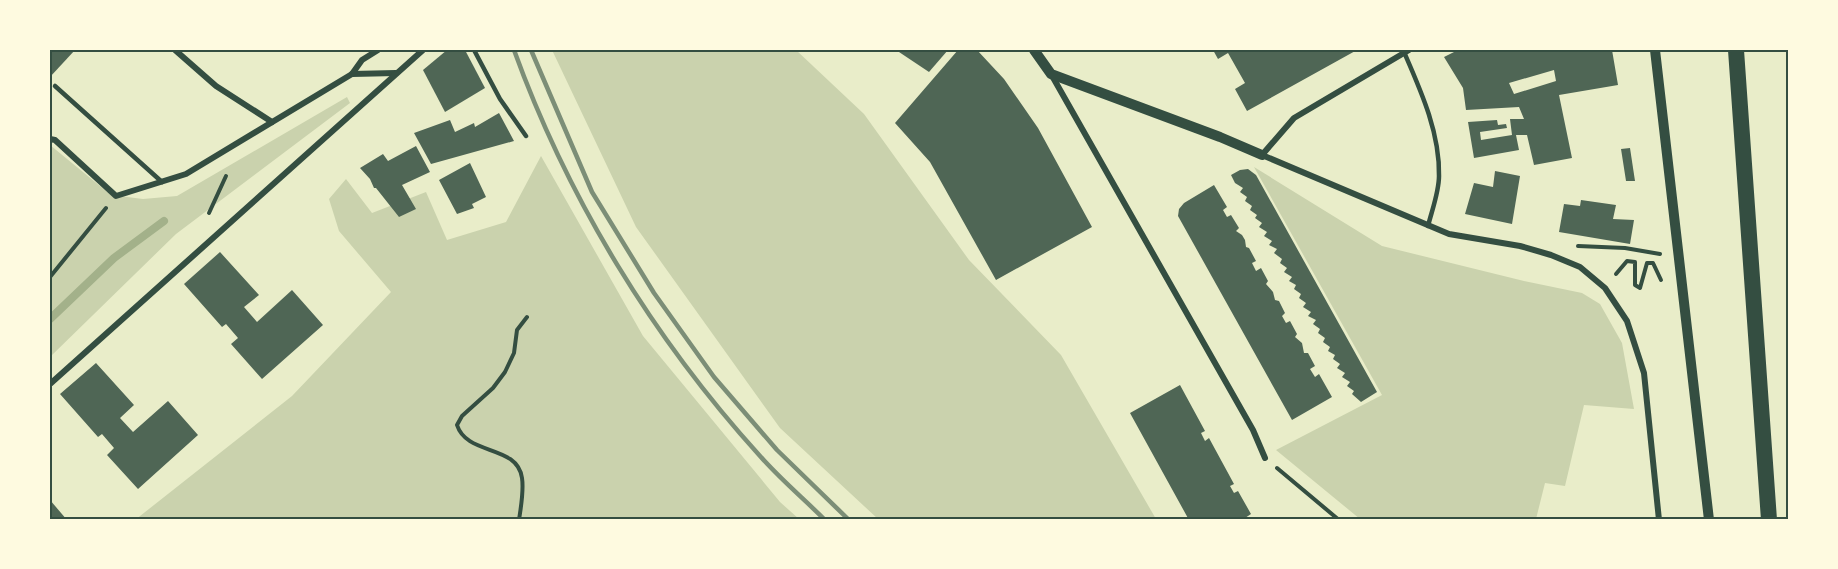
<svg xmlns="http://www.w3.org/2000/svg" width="1838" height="569" viewBox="0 0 1838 569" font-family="'Roboto Condensed',sans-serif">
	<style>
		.green { fill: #cad2ad }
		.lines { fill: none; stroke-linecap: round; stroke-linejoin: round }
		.stream { stroke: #a3b18a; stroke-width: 8 }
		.building { fill: #4f6655; fill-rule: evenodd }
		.path { stroke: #344e41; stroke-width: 4 }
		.service { stroke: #344e41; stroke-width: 4.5 }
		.minor { stroke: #344e41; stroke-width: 6 }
		.tertiary { stroke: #344e41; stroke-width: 10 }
		.trunk { stroke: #344e41; stroke-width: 16 }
		.rail { stroke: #7c8e77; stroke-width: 4.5 }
		.neatline { fill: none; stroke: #344e41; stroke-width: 2 }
	</style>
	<rect width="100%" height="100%" fill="#e9edc9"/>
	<g class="green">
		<polygon points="552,50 796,50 864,114 969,260 1061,355 1156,519 878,519 780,428 636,227"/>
		<polygon points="347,97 350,103 176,234 50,357 50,145 111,195 143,199 177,196"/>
		<polygon points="541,156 643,336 780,502 799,519 135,520 292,396 391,292 339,231 329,199 346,179 372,213 426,192 447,240 506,222"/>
		<polygon points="1254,167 1382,246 1524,281 1582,293 1600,304 1622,343 1634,409 1584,405 1565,486 1545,483 1536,519 1360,519 1276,450 1382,395"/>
	</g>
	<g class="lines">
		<polyline class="stream" points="50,319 114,258 164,221"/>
	</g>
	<g class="building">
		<polygon points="50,50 75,50 50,77"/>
		<polygon points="447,50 465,50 485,88 445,112 423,70"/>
		<polygon points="896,50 948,50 929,72"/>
		<polygon points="958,50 977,50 1004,79 1038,128 1092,227 996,280 930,162 895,123"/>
		<polygon points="1213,50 1357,50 1247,111 1235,89 1245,83 1228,53 1218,59"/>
		<path d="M 1458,50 L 1612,50 L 1618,85 L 1559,95 L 1572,158 L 1534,165 L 1527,135 L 1516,135 L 1519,150 L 1474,158 L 1468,122 L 1497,120 L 1498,125 L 1506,124 L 1507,128 L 1480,132 L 1481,140 L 1512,135 L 1510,119 L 1524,119 L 1519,107 L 1466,110 L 1463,88 L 1444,57 ZM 1554,70 L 1556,81 L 1514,94 L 1509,83 Z"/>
		<polygon points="499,113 514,141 431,164 414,133 450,120 455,132 474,123 475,127"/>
		<polygon points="416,146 430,172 402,185 416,209 399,217 376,188 374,188 370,179 360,168 383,154 388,161"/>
		<polygon points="1630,148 1635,181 1626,181 1621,149"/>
		<polygon points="470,163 486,197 472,204 474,208 457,214 439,180"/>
		<polygon points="1248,169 1256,175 1377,392 1361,402 1352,394 1354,391 1347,386 1350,382 1342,377 1345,373 1337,368 1340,364 1333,359 1335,355 1328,351 1330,347 1323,342 1325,338 1318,333 1320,329 1313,324 1316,320 1308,316 1311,312 1303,307 1306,303 1299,298 1301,294 1294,289 1296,285 1289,281 1292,277 1284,272 1287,268 1280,263 1282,259 1274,253 1277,249 1269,245 1272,241 1264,236 1267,232 1259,227 1262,223 1255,218 1257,215 1250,210 1252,206 1245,201 1247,197 1240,192 1243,188 1235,183 1231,175 1240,170"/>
		<polygon points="1495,171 1520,176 1512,224 1465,214 1474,183 1493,187"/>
		<polygon points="1214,185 1227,207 1223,210 1227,217 1231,215 1239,228 1236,231 1242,235 1245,240 1246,247 1249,248 1256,261 1252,263 1256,271 1261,268 1268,281 1266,284 1273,292 1275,300 1279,301 1285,313 1282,316 1286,323 1290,321 1297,334 1295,337 1302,343 1304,353 1308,353 1315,366 1310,369 1315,377 1319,374 1332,397 1292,420 1178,216 1179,209 1184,203"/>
		<polygon points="1581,200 1616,205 1613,219 1634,220 1630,244 1559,232 1564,204 1580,206"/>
		<polygon points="220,252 259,295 244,307 257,322 292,290 323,325 262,379 231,344 238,338 226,324 222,327 184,284"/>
		<polygon points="96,363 134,405 120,418 133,432 168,401 198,435 138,489 107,455 114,448 102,434 98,437 60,394"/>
		<polygon points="1180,385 1205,431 1201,433 1205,441 1209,438 1234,484 1230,486 1234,493 1238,491 1251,514 1242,520 1189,520 1130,413"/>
		<polygon points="50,500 67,520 50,520"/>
	</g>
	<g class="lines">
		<g class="path">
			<polyline points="209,213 226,176"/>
			<polyline points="1578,246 1625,248 1660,254"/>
			<polyline points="1616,274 1627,261 1635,262 1635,285 1640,288 1647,263 1653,263 1661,280"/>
			<polyline points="50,277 106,208"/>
			<polyline points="1277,468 1339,520"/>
			<path d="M 519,520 C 521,506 524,491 522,478 C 517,444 467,456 457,425 L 462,416 L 493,388 L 505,372 L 514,353 L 517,330 L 527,317"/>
		</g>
		<g class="service">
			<polyline points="474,50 500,99 526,136"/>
			<path d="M 1404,52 C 1421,91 1440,133 1439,176 C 1439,192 1432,210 1428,226"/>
			<polyline points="55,86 162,182"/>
		</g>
		<g class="minor">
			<polyline points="175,50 216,86 272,122"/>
			<polyline points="1409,50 1294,118 1262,155 1449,234 1520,246 1551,255 1580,267 1605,288 1627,321 1644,373 1659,520"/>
			<polyline points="352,74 396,73"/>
			<polyline points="1051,74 1253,430 1265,458"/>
			<polyline points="50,139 55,140 116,196 186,174 352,74 362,60 378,50"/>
			<polyline points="50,384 423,50"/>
		</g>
		<g class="tertiary">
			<polyline points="1034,50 1051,74 1220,137 1262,155"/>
			<polyline points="1655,50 1709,520"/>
		</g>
		<polyline class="trunk" points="1736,50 1769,520"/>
		<g class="rail">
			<path d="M 514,50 C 568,199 653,338 760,456 C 780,479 804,499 825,520"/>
			<polyline points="531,50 592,192 654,293 714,377 777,450 849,520"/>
		</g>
	</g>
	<rect width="1838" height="569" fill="none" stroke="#fefae0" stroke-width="102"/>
	<rect x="51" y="51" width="1736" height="467" class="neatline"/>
</svg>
